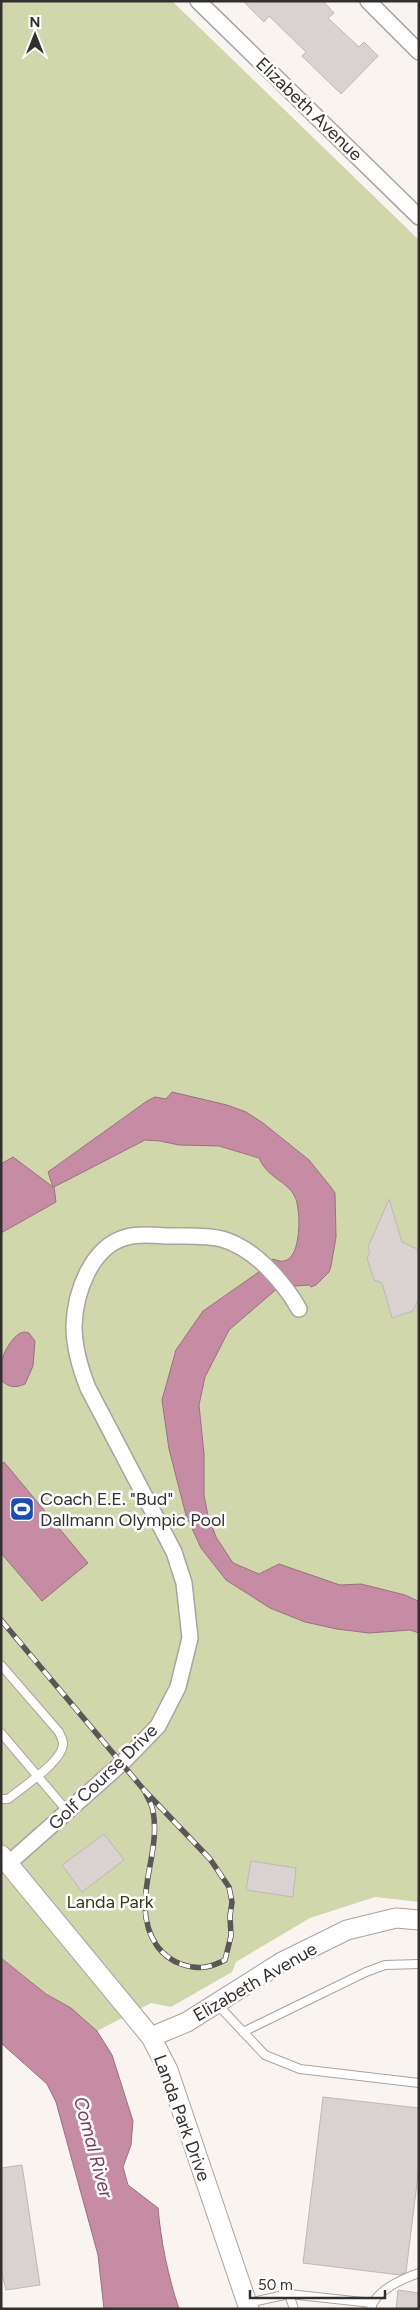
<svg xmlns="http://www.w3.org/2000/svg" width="420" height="2310" viewBox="0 0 420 2310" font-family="Figtree,sans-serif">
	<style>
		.green { fill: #cfd7ab }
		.water { fill: #c58ca3; stroke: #997180 }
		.building { fill: #d9d2d1; stroke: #beb8b7 }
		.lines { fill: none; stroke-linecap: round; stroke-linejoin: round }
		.service-casing { stroke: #a9a4a0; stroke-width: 10 }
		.minor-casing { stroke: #a9a4a0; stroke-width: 18 }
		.tertiary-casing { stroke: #a9a4a0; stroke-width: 21 }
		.service { stroke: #fff; stroke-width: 8 }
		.minor { stroke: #fff; stroke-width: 15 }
		.tertiary { stroke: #fff; stroke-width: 19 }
		.rail-casing { stroke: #5a5756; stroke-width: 5.5 }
		.rail { stroke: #fff; stroke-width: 4; stroke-dasharray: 11; stroke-linecap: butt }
		.labels { text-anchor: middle; stroke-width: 5; stroke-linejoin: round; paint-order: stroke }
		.street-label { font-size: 18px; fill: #333130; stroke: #fff }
		.poi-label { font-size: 18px; fill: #333130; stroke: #fff; text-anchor: start }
		.park-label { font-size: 18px; fill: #353a10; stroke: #fff }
		.water-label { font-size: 19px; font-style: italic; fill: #813a5a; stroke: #fff }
	</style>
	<rect width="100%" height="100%" fill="#faf4f0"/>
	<polygon class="green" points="1,1 172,1 419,240 419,1902 375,1897 310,1918 236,1962 232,1972 171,2007 151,2003 97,2031 71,2008 46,1994 1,1958"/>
	<g class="water">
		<path d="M 172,1092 L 227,1105 L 246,1112 L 263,1123 L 309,1160 L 330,1186 L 335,1193 L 336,1237 L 331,1266 L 329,1272 L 316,1285 L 311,1287 L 309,1285 L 279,1287 L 229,1330 L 205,1377 L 199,1405 L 204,1454 L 204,1495 L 208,1516 L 216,1537 L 233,1563 L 259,1574 L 279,1564 L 340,1585 L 361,1584 L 405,1595 L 418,1601 L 419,1633 L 410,1630 L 369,1633 L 337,1629 L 305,1622 L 270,1608 L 226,1580 L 201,1548 L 186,1515 L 169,1449 L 162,1400 L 176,1350 L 203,1311 L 256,1274 L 273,1259 C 276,1260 281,1262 284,1261 C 302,1258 301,1209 295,1197 C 289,1182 267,1178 259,1158 L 219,1146 L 179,1145 L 160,1141 L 145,1140 L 54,1187 L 56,1202 L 1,1233 L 1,1164 L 13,1157 L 53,1187 L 48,1172 L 147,1101 L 155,1097 L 166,1099 Z"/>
		<path d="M 25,1332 L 29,1333 L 35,1341 L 33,1366 L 25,1384 C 16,1388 9,1388 1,1380 C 1,1375 0,1369 1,1363 C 3,1353 14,1332 25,1332 Z"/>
		<polygon points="4,1462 88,1563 42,1601 1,1553 1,1465"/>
		<path d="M 1,1958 L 46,1994 L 71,2008 L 97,2031 L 112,2055 L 133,2121 L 131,2145 L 123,2167 L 128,2185 L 158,2208 C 161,2242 168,2276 179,2309 L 104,2309 L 98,2255 L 56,2102 L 47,2084 L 1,2043 Z"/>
	</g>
	<g class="building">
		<polygon points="243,1 323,1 334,13 328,18 359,47 364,42 378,56 341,94 302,56 306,52 269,16 264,22"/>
		<polygon points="389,1199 402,1242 419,1250 419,1298 413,1311 392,1318 382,1283 374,1280 367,1258 370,1251 368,1247"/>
		<polygon points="104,1834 124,1860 82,1892 62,1865"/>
		<polygon points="251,1861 296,1868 293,1897 246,1890"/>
		<polygon points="323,2097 419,2108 419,2167 406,2272 400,2275 303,2263"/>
		<polygon points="22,2165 40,2285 6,2290 1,2270 1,2168"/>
		<polygon points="398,2290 419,2293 419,2309 396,2309"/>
	</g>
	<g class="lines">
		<defs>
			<g id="service">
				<path d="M 1,1665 L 59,1732 C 60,1735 63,1740 63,1743 C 64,1761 21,1788 8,1799 L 1,1799"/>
				<polyline points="1,1733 68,1812"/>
				<polyline points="216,2003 265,2055 300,2069 419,2083"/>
				<polyline points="243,2032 366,1972 385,1965 419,1964"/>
				<polyline points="289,2294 372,2303"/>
				<polyline points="248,2303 289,2294 294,2309"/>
				<path d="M 371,2309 C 374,2291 404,2278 419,2273"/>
			</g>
			<g id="minor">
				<polyline points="198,1 419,217"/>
				<polyline points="368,1 419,52"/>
				<path d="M 9,1863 L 122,1763 L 158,1726 L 178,1687 L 190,1638 L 184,1583 L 174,1552 L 88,1388 C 80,1368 74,1348 74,1326 C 75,1293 91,1246 127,1237 C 141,1233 158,1236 172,1236 C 188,1236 206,1235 222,1239 C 254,1248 283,1281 299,1309"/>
			</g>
			<g id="tertiary">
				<polyline points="1,1855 151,2037 168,2070 249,2309"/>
				<polyline points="151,2037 187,2022 282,1962 347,1930 396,1918 419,1920"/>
			</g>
		</defs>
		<use href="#service" class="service-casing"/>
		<use href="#minor" class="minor-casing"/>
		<use href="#tertiary" class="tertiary-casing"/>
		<use href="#service" class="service"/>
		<use href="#minor" class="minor"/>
		<use href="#tertiary" class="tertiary"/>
		<defs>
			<path id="rail" d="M 1,1620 L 144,1790 L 210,1859 L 229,1887 L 232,1902 L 230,1916 L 231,1936 L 225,1960 C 210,1968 197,1970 181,1964 C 172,1961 163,1954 157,1946 C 128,1903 162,1857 153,1811 C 152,1804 147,1797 144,1790"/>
		</defs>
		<use href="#rail" class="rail-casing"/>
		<use href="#rail" class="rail"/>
	</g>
	<defs>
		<symbol id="stadium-square" viewBox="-11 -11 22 22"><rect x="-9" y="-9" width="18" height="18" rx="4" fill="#154fbb" stroke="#fff"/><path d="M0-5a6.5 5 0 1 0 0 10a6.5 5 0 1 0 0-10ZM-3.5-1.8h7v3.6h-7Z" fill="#fff"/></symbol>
	</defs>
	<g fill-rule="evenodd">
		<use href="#stadium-square" x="8" y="1495" width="28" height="28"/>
	</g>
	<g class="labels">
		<g class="street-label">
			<text transform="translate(309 109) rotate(44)" y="6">Elizabeth Avenue</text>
			<text transform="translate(103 1777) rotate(-44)" y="6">Golf Course Drive</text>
			<text transform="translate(255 1982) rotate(-30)" y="6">Elizabeth Avenue</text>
			<text transform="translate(182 2118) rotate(70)" y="6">Landa Park Drive</text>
		</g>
		<g class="poi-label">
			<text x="40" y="1505">Coach E.E. "Bud"<tspan x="40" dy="21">Dallmann Olympic Pool</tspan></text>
		</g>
		<g class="park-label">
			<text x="110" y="1908">Landa Park</text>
		</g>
		<g class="water-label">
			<text transform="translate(94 2147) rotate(75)" y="7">Comal River</text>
		</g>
	</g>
	<rect width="420" height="2310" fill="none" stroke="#333130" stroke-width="5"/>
	<g transform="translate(35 35)" stroke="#ffffff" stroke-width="4" paint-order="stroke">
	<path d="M0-4L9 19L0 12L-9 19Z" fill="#333130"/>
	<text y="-8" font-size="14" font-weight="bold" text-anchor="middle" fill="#333130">N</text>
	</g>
	<path d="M250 2290v8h135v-8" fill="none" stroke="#333130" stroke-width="2.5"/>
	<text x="258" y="2290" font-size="15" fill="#333130" stroke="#ffffff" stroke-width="4" paint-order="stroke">50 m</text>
</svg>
